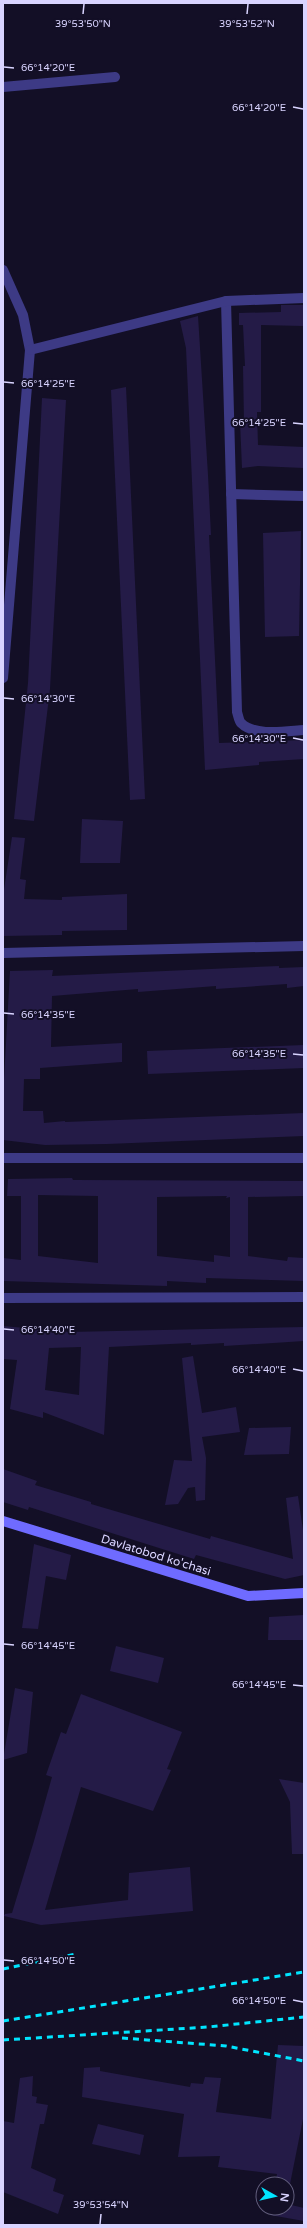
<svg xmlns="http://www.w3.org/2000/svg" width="307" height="2228" viewBox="0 0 307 2228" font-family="'Varela Round',sans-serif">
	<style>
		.building { fill: #241b47; fill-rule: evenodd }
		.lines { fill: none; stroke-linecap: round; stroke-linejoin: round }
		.street { stroke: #3d3a85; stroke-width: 10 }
		.secondary { stroke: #6f6bff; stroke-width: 10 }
		.rail { stroke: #00e5ff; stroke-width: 3; stroke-dasharray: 6 5; stroke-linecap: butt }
		.ticks { fill: none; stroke: #d9d4ff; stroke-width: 1.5 }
		.labels { text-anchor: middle; stroke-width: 4; stroke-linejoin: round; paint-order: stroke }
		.street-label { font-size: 12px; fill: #d9d4ff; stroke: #130f26 }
		.ticks-label { font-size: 10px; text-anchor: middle; fill: #d9d4ff; stroke: #130f26; stroke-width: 4; stroke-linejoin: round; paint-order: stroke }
	</style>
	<rect width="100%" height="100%" fill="#130f26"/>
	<g class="building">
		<polygon points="281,305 304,305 304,326 261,325 261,412 257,412 258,445 304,447 304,468 258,466 242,468 240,422 244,422 243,366 245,366 243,325 239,325 239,313 281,312"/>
		<polygon points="198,316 208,475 211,535 209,535 219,743 304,740 304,759 259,762 259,765 205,770 186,348 180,321"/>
		<polygon points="126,387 145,799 130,800 111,390"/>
		<polygon points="42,398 66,400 50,689 34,821 14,819 28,683"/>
		<polygon points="301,531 299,636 265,637 263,533"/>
		<polygon points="82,819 123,821 120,863 80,863"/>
		<polygon points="12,837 25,838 20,879 26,880 24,899 62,900 62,897 127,894 127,930 62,931 62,935 3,936 3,896"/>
		<polygon points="279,966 279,968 304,967 304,986 287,988 287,984 216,989 216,986 138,992 138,989 52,996 51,1047 122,1043 122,1062 40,1068 40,1079 24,1079 23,1111 43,1111 44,1123 65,1121 65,1122 304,1113 304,1136 107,1144 45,1145 3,1140 4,1079 10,971 53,970 52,976"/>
		<polygon points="304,1045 304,1068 148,1074 147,1051"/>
		<path d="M 72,1178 L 73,1180 L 304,1181 L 304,1196 L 248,1197 L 248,1256 L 287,1261 L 288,1257 L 304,1258 L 304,1281 L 206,1278 L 206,1283 L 167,1281 L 167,1286 L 3,1281 L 3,1258 L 21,1260 L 21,1196 L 7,1196 L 8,1179 ZM 38,1195 L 98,1196 L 98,1263 L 38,1256 ZM 227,1196 L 226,1198 L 230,1197 L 230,1257 L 214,1255 L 214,1262 L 157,1256 L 157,1197 Z"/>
		<path d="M 3,1326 L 69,1332 L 304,1327 L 304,1341 L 224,1346 L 224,1343 L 191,1345 L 191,1343 L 109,1347 L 104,1435 L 43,1412 L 43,1418 L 10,1409 L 17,1360 L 3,1359 ZM 81,1347 L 79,1395 L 45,1390 L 49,1348 Z"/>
		<polygon points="193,1356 202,1413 236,1407 240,1432 202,1437 206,1458 205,1500 196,1501 195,1487 188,1488 178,1504 165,1505 174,1460 192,1461 182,1358"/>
		<polygon points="291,1427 289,1454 244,1455 249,1428"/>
		<polygon points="3,1469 37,1481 35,1485 91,1502 91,1504 210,1539 211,1536 293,1559 286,1498 298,1496 304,1537 304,1575 285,1579 196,1555 194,1559 29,1507 28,1510 3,1502"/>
		<polygon points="34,1544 71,1555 66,1580 46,1576 38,1629 22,1628"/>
		<polygon points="304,1615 304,1640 268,1640 269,1617"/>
		<polygon points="116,1646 164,1658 158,1683 110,1671"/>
		<polygon points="15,1688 33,1692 27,1753 3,1760"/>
		<polygon points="81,1694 182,1732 167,1769 171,1770 153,1811 81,1787 45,1910 128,1900 129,1873 190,1867 193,1911 41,1925 4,1916 5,1914 12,1913 34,1841 52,1777 46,1775 61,1732 66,1734"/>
		<polygon points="279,1779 304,1783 304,1854 292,1854 290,1802"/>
		<polygon points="278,2045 304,2046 304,2114 287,2199 287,2184 275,2184 277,2174 218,2167 220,2156 178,2157 184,2114 82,2097 84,2068 100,2067 100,2071 190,2087 191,2083 203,2084 205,2077 221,2078 216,2112 271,2119"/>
		<polygon points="33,2076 32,2096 37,2097 36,2103 48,2105 44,2124 40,2124 31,2168 56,2179 53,2191 64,2195 58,2214 3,2192 3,2121 14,2123 20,2078"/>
		<polygon points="98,2124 144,2135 140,2155 92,2144"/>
		<polygon points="287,2204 304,2208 304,2221 270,2215 271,2208 287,2208"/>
	</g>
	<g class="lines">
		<g class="street">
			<polyline points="3,87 115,77"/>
			<polyline points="3,270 23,315 30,350 3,678"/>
			<path d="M 226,301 L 237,712 C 238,715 239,721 241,723 C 255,737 287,731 304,730"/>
			<polyline points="30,350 226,301 304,298"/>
			<polyline points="231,494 304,496"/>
			<polyline points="3,953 304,946"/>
			<polyline points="3,1158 304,1158"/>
			<polyline points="3,1298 304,1297"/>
		</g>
		<polyline class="secondary" points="3,1521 248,1596 304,1593"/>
		<g class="rail">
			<polyline points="3,1969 76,1954"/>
			<polyline points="3,2021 304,1972"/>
			<polyline points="122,2038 226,2046 304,2061"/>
			<polyline points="3,2040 208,2027 304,2017"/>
		</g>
	</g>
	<path class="ticks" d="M 83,14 L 84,4M 247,14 L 248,4M 4,67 L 14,68M 293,107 L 303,109M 4,382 L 14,383M 293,423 L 303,424M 4,698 L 14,699M 293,738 L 303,740M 4,1013 L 14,1014M 293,1054 L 303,1055M 4,1329 L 14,1330M 293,1369 L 303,1371M 4,1644 L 14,1645M 293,1685 L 303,1686M 4,1960 L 14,1961M 293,2000 L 303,2002M 100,2224 L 101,2214"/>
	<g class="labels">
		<g class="street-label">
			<text transform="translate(156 1555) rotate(17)" y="4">Davlatobod ko'chasi</text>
		</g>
	</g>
	<g class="ticks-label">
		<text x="83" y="27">39°53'50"N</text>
		<text x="247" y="27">39°53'52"N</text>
		<text x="48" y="71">66°14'20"E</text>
		<text x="259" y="111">66°14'20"E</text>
		<text x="48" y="387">66°14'25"E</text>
		<text x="259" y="426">66°14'25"E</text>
		<text x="48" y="702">66°14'30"E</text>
		<text x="259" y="742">66°14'30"E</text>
		<text x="48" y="1018">66°14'35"E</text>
		<text x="259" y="1057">66°14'35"E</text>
		<text x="48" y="1333">66°14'40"E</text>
		<text x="259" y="1373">66°14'40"E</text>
		<text x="48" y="1649">66°14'45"E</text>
		<text x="259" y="1688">66°14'45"E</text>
		<text x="48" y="1964">66°14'50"E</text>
		<text x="259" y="2004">66°14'50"E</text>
		<text x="101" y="2208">39°53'54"N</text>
	</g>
	<rect width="307" height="2228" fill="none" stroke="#d9d4ff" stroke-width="8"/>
	<g transform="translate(275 2196) rotate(98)"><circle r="19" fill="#130f26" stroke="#625e7d"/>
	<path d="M0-3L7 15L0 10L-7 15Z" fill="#00e5ff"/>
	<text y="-6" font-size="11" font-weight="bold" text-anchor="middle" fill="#d9d4ff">N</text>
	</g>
</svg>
